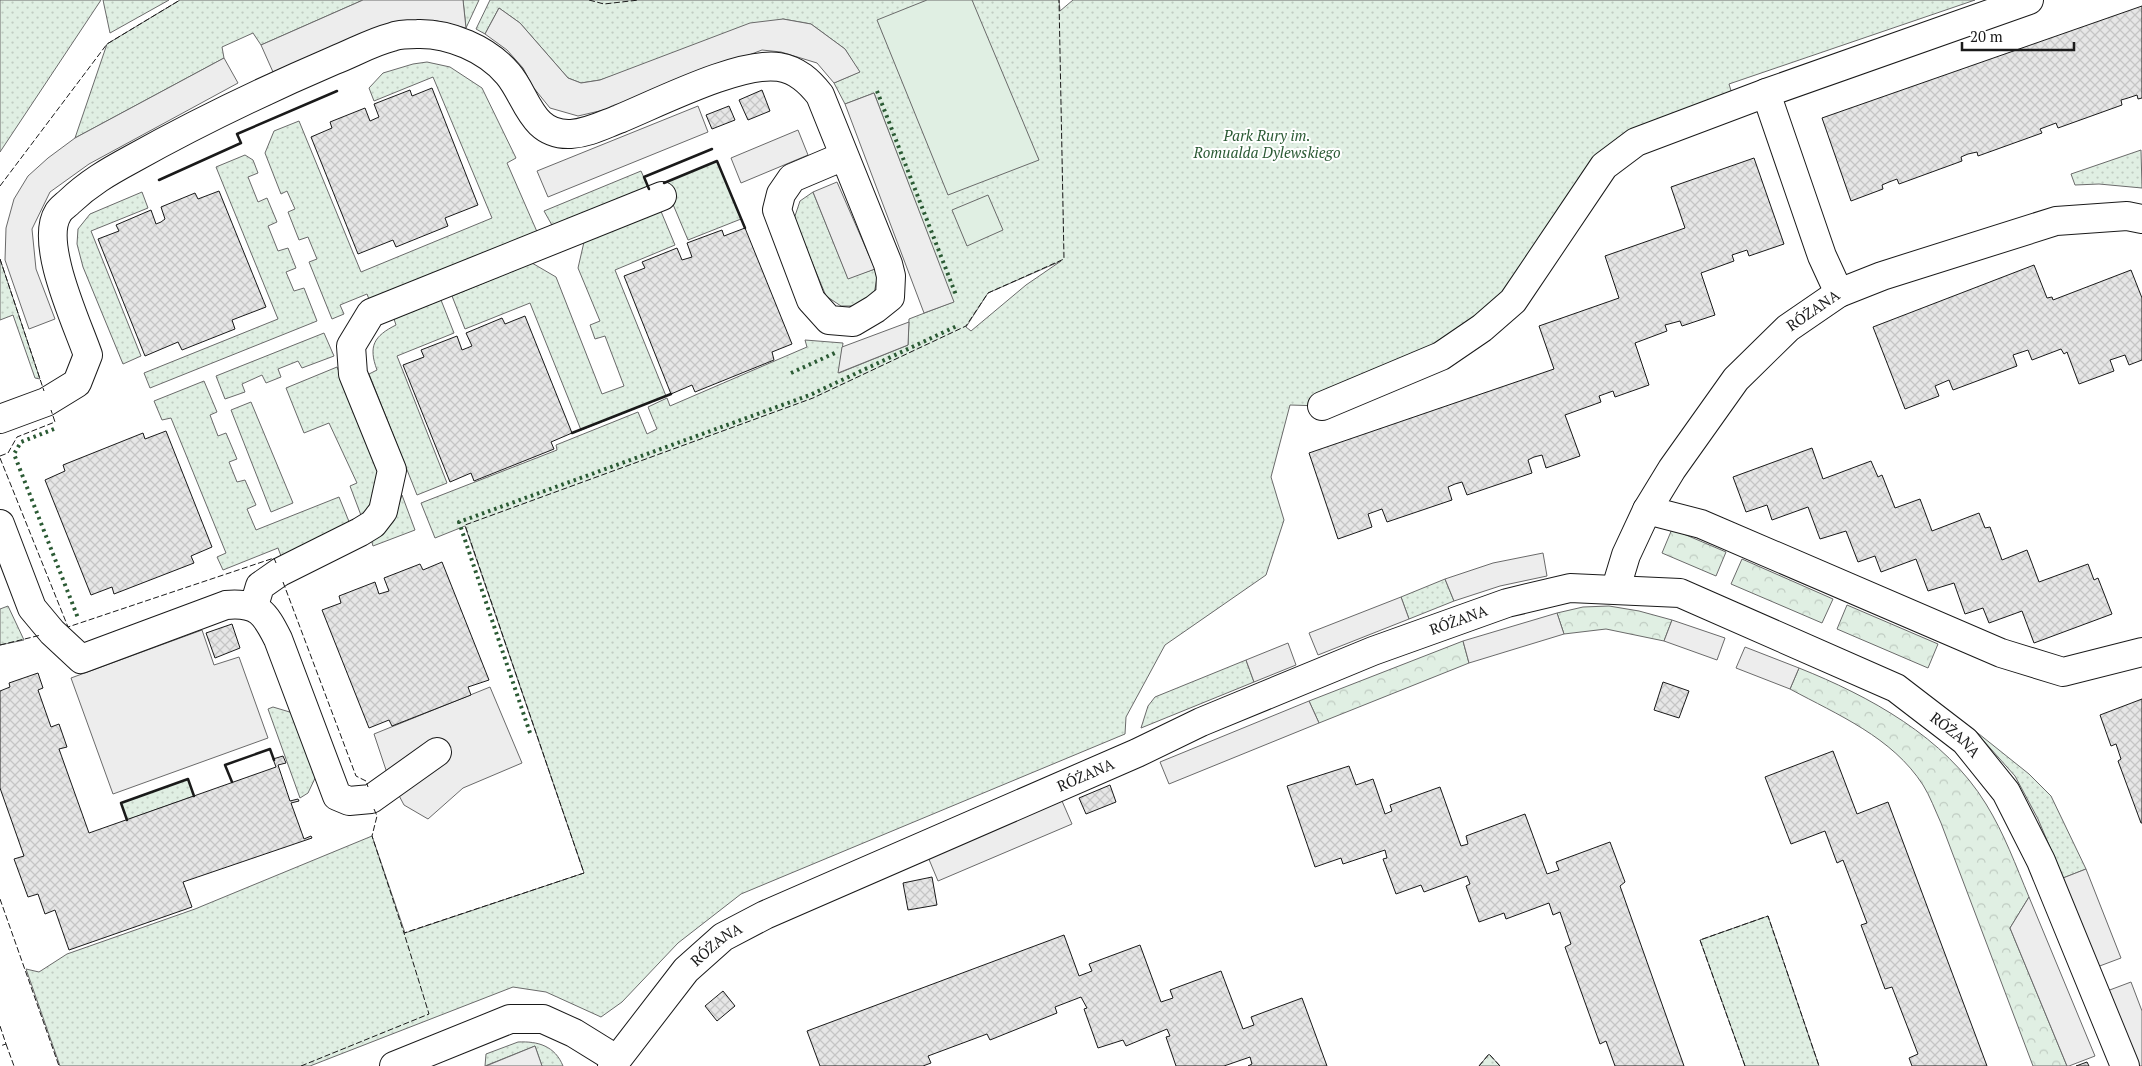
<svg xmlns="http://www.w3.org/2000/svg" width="2142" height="1066" viewBox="0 0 2142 1066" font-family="'PT Serif',serif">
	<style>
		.grass { fill: url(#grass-dots); stroke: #6a6a6a; fill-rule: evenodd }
		.forest { fill: url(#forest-crowns); stroke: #6a6a6a }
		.garden { fill: #e0efe3; stroke: #6a6a6a }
		.parking { fill: #ededed; stroke: #6a6a6a }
		.building { fill: url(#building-cross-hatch); stroke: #1a1a1a }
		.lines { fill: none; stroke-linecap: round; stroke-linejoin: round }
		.minor-casing { stroke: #1a1a1a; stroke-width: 30 }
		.minor { stroke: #fff; stroke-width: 28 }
		.hedge { stroke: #2b5a34; stroke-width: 4; stroke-dasharray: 2.5 4; stroke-linecap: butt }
		.fence { stroke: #1a1a1a; stroke-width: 1; stroke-dasharray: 6 2.5; stroke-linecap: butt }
		.wall { stroke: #1a1a1a; stroke-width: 2.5 }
		.labels { text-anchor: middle; stroke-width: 4; stroke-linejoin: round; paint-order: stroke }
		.park-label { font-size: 15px; font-style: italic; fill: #2b5a34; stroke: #fff }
		.street-label { font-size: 15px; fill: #1a1a1a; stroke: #fff }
	</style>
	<defs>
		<pattern id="grass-dots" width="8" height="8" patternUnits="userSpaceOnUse" patternTransform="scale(1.25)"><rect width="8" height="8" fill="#e0efe3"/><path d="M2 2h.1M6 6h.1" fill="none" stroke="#c0ccc2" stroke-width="1.8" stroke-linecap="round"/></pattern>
		<pattern id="forest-crowns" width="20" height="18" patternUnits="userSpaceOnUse" patternTransform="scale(1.25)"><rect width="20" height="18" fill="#e0efe3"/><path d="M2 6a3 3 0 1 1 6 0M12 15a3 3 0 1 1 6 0" fill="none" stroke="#c0ccc2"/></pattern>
		<pattern id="building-cross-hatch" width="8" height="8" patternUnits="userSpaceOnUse" patternTransform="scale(1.25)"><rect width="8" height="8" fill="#e6e6e6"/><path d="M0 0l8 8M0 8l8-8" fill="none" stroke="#c5c5c5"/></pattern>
	</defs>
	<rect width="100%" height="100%" fill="#fff"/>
	<g class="grass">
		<polygon points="0,0 101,0 0,152"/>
		<polygon points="103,0 169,0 110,33"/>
		<polygon points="180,0 363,0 261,45 253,33 222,47 224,58 75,138 107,44"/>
		<polygon points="463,0 479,0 466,28"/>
		<path d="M 490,0 L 1059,0 L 1060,11 L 1073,0 L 1975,0 L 1729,84 L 1735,104 L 1636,142 L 1513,301 L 1322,406 L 1290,405 L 1271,477 L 1284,520 L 1266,575 L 1165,645 L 1126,717 L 1125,734 L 741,894 L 678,943 L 622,1002 L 601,1017 L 546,992 L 513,987 L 310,1066 L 60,1066 L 26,969 L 39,972 L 67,954 L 195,909 L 372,836 L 405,933 L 584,873 L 465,526 L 435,538 L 421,503 L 557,450 L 556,445 L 638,412 L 647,434 L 657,429 L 648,407 L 667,398 L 670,406 L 807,347 L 805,340 L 843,343 L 839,373 L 908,345 L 909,319 L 953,302 L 874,93 L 845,104 L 834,83 L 859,72 L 845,49 L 811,24 L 783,19 L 600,80 L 581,83 L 568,78 L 520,23 L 499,8 L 485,34 L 476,29 ZM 1061,261 L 1026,285 L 971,331 L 966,327 L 988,293 Z"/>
		<polygon points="427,62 450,67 482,88 516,158 507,163 538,234 370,302 367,294 340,305 344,314 332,319 309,262 317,259 308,237 299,240 288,212 295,209 287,191 281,194 265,153 274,131 299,121 361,272 492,218 433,77 374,101 369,88 383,73 413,64"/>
		<polygon points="2141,150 2142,188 2099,184 2075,185 2071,174"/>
		<polygon points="245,155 253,160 258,173 248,177 258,202 267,198 277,222 268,226 278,251 288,248 296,268 286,272 294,291 304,288 317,321 150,388 144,373 278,319 216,167"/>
		<polygon points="717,161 741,219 688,240 664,183"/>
		<polygon points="641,171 649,189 553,227 544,211"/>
		<polygon points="142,192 148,208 91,231 141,356 123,364 83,267 77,244 78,229 90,214"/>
		<polygon points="813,192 848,278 875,269 877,278 874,294 858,306 841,306 826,296 794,219 800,201"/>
		<polygon points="660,209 675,245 615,270 666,396 581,430 530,303 465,329 452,296 532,263 556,277 602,394 624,386 605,336 595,339 590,325 600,321 578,268 584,242"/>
		<polygon points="0,259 40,379 35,378 13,315 0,320"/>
		<path d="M 441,300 L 454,333 L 397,356 L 447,483 L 417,495 L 369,374 L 377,370 C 368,346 374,336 396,325 L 394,319 Z"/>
		<polygon points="324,333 334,356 302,368 298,361 278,369 281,377 266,383 262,375 242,384 245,392 225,399 216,376"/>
		<polygon points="337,367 382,474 370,509 362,518 350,486 357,483 329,423 304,433 286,388"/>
		<polygon points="204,381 217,412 210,415 218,436 226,433 237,459 229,462 237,482 245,480 256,505 247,509 256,530 339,497 350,524 281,556 278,548 223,570 217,557 226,553 171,418 162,420 154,401"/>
		<polygon points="251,402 293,503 271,512 231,410"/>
		<polygon points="402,495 415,530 373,546 371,539 398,507"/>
		<polygon points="1445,579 1454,601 1409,619 1401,597"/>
		<polygon points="8,606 24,640 0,645 0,609"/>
		<polygon points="1246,660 1254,682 1141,728 1148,706 1155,697"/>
		<polygon points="273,707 293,713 317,774 308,793 300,798 268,709"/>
		<polygon points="1974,730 2029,774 2051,796 2086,869 2063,878 2038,819 2015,776"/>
		<polygon points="188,779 194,796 127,820 121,803"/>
		<polygon points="1768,916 1819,1066 1745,1066 1700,940"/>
		<path d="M 518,1042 C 538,1041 555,1046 563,1066 L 542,1066 L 535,1046 L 485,1066 L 486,1054 Z"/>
		<polygon points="1489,1054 1500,1066 1479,1066"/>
	</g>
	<g class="forest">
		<polygon points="1672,529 1726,552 1716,576 1662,553"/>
		<polygon points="1742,559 1833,599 1822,623 1731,584"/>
		<polygon points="1847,605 1938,644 1928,668 1837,629"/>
		<polygon points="1609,606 1639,611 1672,620 1664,641 1606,629 1564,634 1557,613 1583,607"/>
		<polygon points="1463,641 1469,663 1319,723 1309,701"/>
		<path d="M 1799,668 C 1869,696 1945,737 1986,804 C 2004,833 2016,866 2029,897 L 2010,928 L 2067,1066 L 2033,1066 L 1941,823 C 1935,810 1930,796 1923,785 C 1892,737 1838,715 1790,689 Z"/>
	</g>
	<g class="garden">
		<polygon points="927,0 972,0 1039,160 948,195 877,20"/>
		<polygon points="988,195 1003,230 967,246 952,210"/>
	</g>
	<g class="parking">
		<polygon points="363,0 463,0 466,28 437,21 397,22 370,30 273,72 261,45"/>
		<polygon points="499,8 520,23 568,78 581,83 600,80 750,23 783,19 811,24 845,49 860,72 834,83 817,63 781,52 762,50 608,109 578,116 550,108 533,87 523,68 507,50 485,34"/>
		<polygon points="224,58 238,83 89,164 50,192 32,229 36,269 55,319 29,329 5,260 6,228 14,199 28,176 48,158 75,138"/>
		<polygon points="874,93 954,302 924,313 845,104"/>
		<polygon points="698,106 708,132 548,197 537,171"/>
		<polygon points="798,130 808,155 741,183 731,158"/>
		<polygon points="837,182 875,269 848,279 813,192"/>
		<polygon points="909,322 908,345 838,373 842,347"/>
		<polygon points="1543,553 1547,576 1500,586 1454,601 1445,579 1493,563"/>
		<polygon points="1401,597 1409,619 1318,655 1309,633"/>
		<polygon points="1557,613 1564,634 1469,663 1463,641"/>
		<polygon points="1672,620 1725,638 1717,660 1664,641"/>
		<polygon points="202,630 214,665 239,657 268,738 113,794 71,678"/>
		<polygon points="1288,643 1296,665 1254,682 1246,660"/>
		<polygon points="1745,647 1799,668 1790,689 1736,668"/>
		<polygon points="490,687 522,763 463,788 428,819 404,805 387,773 374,734"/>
		<polygon points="1309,701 1319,723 1169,784 1160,762"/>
		<polygon points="1062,801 1072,824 938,881 928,857"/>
		<polygon points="2086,869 2121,958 2097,967 2063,878"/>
		<polygon points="2029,897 2095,1056 2069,1066 2067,1066 2010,928"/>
		<polygon points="2131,982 2142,1011 2142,1066 2137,1066 2107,991"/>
		<polygon points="535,1046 542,1066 486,1066"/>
	</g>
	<g class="building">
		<polygon points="2142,6 2142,98 2138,99 2137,95 2128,98 2121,100 2122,105 2058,128 2056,123 2040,129 2042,133 1978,156 1977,152 1968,154 1961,157 1962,161 1899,184 1897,179 1889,182 1882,185 1883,189 1851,201 1822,118"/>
		<polygon points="432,88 478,205 445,218 448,226 396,247 393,240 358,254 311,137 332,128 330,122 365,108 370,121 379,117 374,104 410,90 412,96"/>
		<polygon points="762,90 770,111 748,120 739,100"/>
		<polygon points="729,106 735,120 712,129 706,115"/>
		<polygon points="1754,158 1784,244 1749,256 1747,250 1732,255 1734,261 1701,273 1715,315 1682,326 1680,321 1665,325 1667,331 1635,343 1649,385 1615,397 1613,391 1599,396 1601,402 1565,415 1580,456 1546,468 1542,455 1534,457 1528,460 1532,473 1467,495 1462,482 1455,484 1448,487 1452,500 1387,522 1382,509 1368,514 1372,527 1338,539 1309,453 1554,369 1539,326 1619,298 1605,256 1685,228 1671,187"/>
		<polygon points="219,191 266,307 232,320 235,329 182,350 178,342 145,356 98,239 119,231 116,225 151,210 156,224 161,222 165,219 161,207 195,193 198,199"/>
		<polygon points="745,228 792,344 772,352 774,360 695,392 692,385 671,394 624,276 645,268 642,262 677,248 682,260 692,257 687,243 722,230 724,236"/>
		<polygon points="2034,265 2047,298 2052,297 2053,300 2131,270 2142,298 2142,360 2129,365 2125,355 2110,360 2114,371 2079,384 2067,352 2064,354 2061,349 2032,360 2028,350 2013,355 2017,366 1953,390 1949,380 1935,386 1939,396 1905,409 1873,327"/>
		<polygon points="525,316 572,433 551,442 554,449 474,481 471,473 450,482 403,365 424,357 421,350 457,336 462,350 472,346 466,333 502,318 505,324"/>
		<polygon points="166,431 212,547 191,556 194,563 114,594 112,587 91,595 45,480 65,471 63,465 143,433 145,439"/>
		<polygon points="1812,448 1823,479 1871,461 1878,477 1882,475 1895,508 1920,499 1932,531 1979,513 1985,528 1990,527 2002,560 2027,550 2039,582 2088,564 2094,580 2098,578 2112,614 2034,643 2022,611 1989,623 1983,608 1965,614 1954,583 1928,591 1916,559 1881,572 1875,556 1858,562 1846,531 1820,539 1808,507 1772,520 1767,505 1746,512 1733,477"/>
		<polygon points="442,562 489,680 468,687 471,695 392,726 389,720 369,728 322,610 341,603 339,596 375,582 379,594 389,591 384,578 420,564 423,570"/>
		<polygon points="232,624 240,648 215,658 206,633"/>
		<polygon points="38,673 43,688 38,690 51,727 59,724 67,747 59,749 89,833 276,767 273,759 283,756 286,763 278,765 290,801 298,799 299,801 291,803 304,839 311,836 312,838 183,882 192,907 69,950 55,910 45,914 38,894 28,897 14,859 24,856 0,788 0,691 10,687 9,683"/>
		<polygon points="1663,682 1689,691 1679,718 1654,710"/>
		<polygon points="2142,699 2142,823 2141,823 2118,761 2121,759 2116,744 2111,746 2100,715"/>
		<polygon points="1833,751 1857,814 1888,802 1987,1066 1912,1066 1909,1058 1918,1054 1892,987 1885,989 1861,925 1867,923 1843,860 1837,863 1825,831 1791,844 1765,777"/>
		<polygon points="1349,766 1356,785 1373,779 1385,814 1392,811 1390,805 1440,787 1461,846 1468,844 1466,836 1525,814 1547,874 1559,870 1556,862 1610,842 1625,882 1620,886 1684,1066 1615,1066 1606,1041 1600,1044 1565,947 1571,944 1560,912 1553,915 1549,903 1506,919 1504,913 1479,922 1466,886 1470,884 1467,876 1424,892 1421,885 1396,894 1383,859 1387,858 1385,850 1343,864 1341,858 1315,867 1287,786"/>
		<polygon points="1110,785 1116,802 1086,814 1079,798"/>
		<polygon points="932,877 937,905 908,910 903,883"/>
		<polygon points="1064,935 1079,976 1092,971 1089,964 1140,945 1161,1002 1173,998 1170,990 1221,971 1243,1029 1254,1025 1251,1017 1302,998 1327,1066 1248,1066 1252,1064 1250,1057 1224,1066 1176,1066 1166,1037 1170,1036 1167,1029 1126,1046 1123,1040 1098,1048 1084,1009 1087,1008 1081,997 1055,1007 1057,1013 990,1040 987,1034 928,1056 931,1063 923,1066 820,1066 807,1031"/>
		<polygon points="723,991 735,1006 717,1021 705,1006"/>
		<polygon points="2087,1062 2089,1066 2076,1066"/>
	</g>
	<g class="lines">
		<defs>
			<g id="minor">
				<polyline points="1766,93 2029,0"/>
				<polyline points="1322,406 1441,356 1482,328 1513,301 1604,166 1636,142 1766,93 1822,256 1839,293"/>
				<path d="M 0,419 L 46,402 L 77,383 L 88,355 C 77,323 39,243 58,213 C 60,209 66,205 69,202 C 89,183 108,172 132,159 C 198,122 265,90 335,60 C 353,53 372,42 392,37 C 399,34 409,34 417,34 C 449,33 487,49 508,74 C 527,96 531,136 571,134 C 588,133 603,125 619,119 C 658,103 740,61 779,67 C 797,70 809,81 820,95 L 888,264 L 891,276 L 890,297 L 875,309 L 853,322 L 829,320 L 811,300 L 777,210 L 781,194 L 792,178 L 844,156"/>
				<polyline points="1647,510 1701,524 2001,653 2063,672 2142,652"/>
				<path d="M 0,524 L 32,608 L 52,632 L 81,659 L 226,605 C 258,602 265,613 278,639 L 337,796 L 349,801 L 371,799 L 437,752"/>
				<path id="s1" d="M 1616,588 L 1626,555 L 1647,510 L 1672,469 L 1736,379 L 1788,328 L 1839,293 L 1882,276 L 2056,221 L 2127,216 L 2142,219"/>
				<polyline points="254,606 260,586 280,572 360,532 373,524 383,511 392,470 353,374 351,346 371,313 662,196"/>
				<polyline points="394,1066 510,1019 543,1019 574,1033 616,1059"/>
				<path id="s2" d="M 612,1066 L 686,970 L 723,937 L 765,915 L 1137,753 L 1201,722 L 1373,651 L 1507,603 L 1570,588 L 1680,593 L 1896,688 L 1965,741 L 2006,792 L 2041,861 L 2125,1066"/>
			</g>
		</defs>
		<use href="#minor" class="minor-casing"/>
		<use href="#minor" class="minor"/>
		<g class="hedge">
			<polyline points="877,91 956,295"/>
			<polyline points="791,373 837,352"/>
			<polyline points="54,429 21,442 14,454 78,618"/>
			<polyline points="530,733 459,522 810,395 959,325"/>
		</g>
		<g class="fence">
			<polyline points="589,0 604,4 639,0"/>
			<polyline points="0,186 107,44 180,0"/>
			<polyline points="0,259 44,391"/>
			<polyline points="0,456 8,453 17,437 55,422 51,410"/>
			<polyline points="0,458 68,627 274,558 276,563"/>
			<polyline points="283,582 356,776 366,781 368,787"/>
			<polyline points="0,645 41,635"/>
			<polyline points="374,809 377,816 372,836 404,933 584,873 465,525 813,398 966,326 988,293 1064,259 1059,0"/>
			<polyline points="0,899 59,1066"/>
			<polyline points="0,1026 6,1044 0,1046"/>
			<polyline points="6,1044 14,1066"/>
			<polyline points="301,1066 429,1014 404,933"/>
			<polyline points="1479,1066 1489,1054 1500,1066"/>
			<polyline points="1745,1066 1700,940 1768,916 1819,1066"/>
		</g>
		<g class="wall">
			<polyline points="159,180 241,143 237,134 337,91"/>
			<polyline points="664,183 717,161 745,228"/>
			<polyline points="649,189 644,177 712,149"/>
			<polyline points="572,433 671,394"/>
			<polyline points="232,782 225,765 270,749 274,760"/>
			<polyline points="127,820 121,803 188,779 194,796"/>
		</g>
	</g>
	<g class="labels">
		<g class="park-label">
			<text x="1267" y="141">Park Rury im.<tspan x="1267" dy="17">Romualda Dylewskiego</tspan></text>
		</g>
		<g class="street-label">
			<text dy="5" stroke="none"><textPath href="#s1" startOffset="346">RÓŻANA</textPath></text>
			<text dy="5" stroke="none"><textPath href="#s2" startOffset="972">RÓŻANA</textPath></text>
			<text dy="5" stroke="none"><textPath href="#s2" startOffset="1510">RÓŻANA</textPath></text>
			<text dy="5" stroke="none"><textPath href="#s2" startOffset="568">RÓŻANA</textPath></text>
			<text dy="5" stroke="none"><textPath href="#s2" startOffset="161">RÓŻANA</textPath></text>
		</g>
	</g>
	<path d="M1962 42v8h112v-8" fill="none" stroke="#1a1a1a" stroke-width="2.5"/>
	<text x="1970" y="42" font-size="15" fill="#1a1a1a" stroke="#ffffff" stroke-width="4" paint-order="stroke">20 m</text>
</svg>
